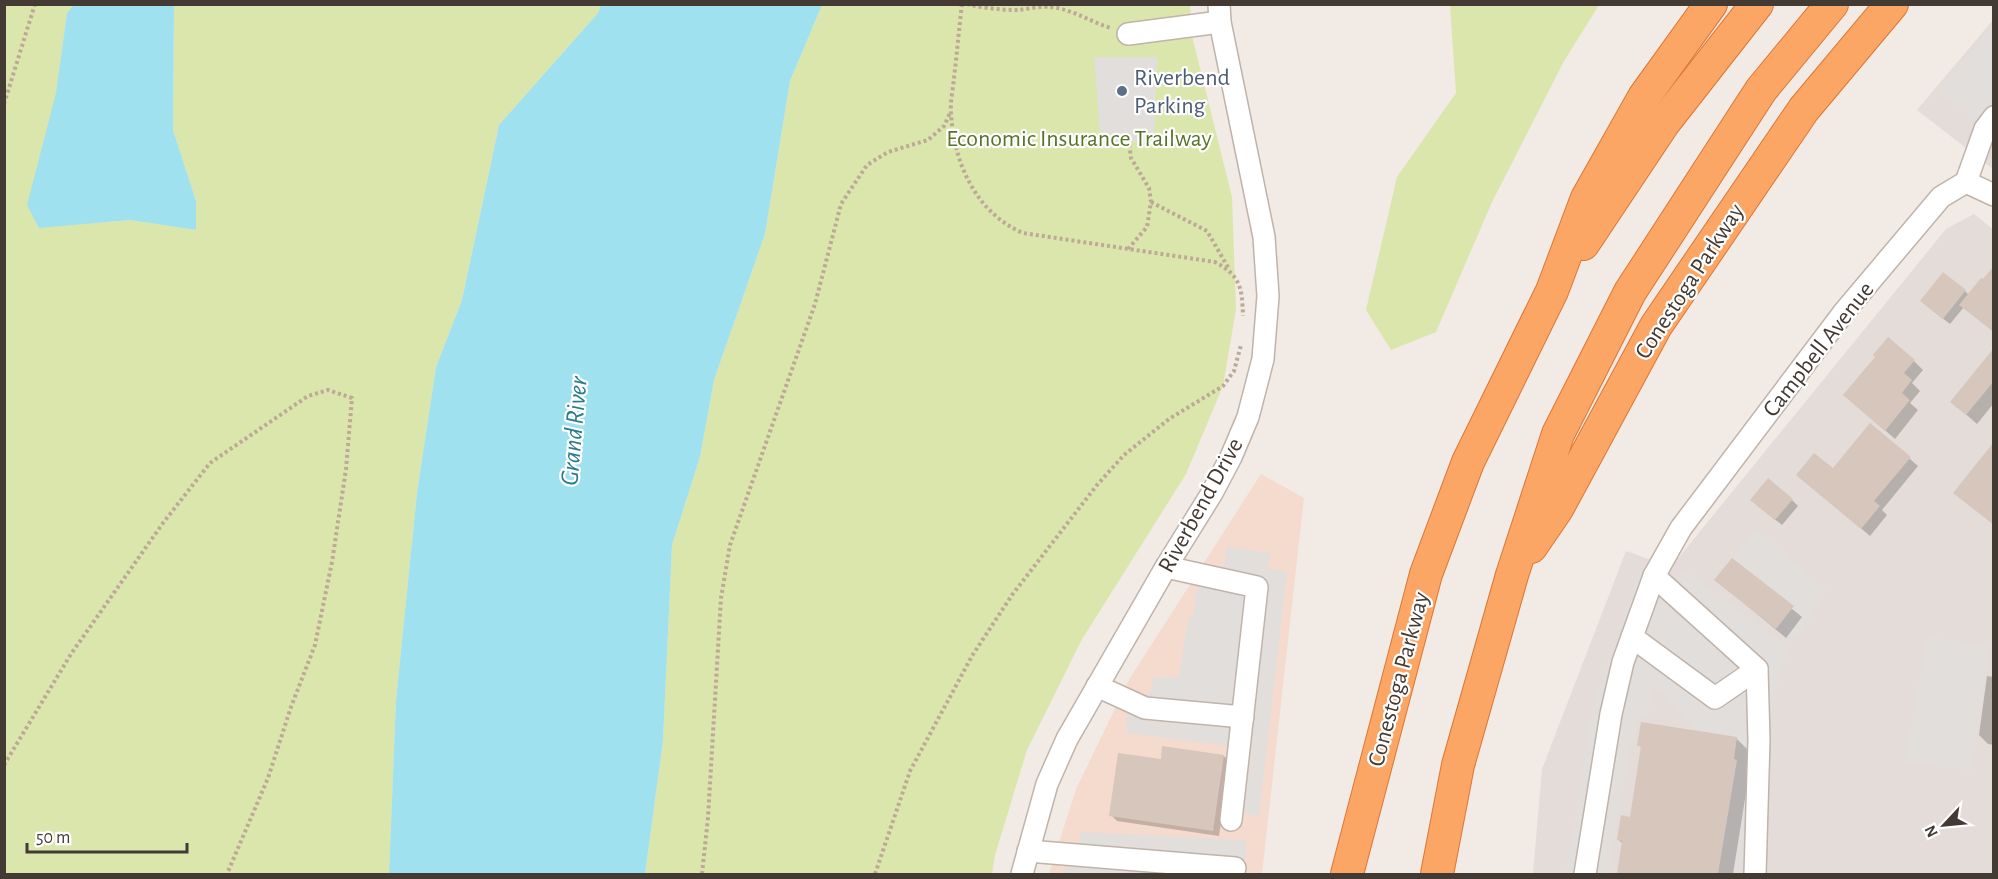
<svg xmlns="http://www.w3.org/2000/svg" width="1998" height="879" viewBox="0 0 1998 879" font-family="'Alegreya Sans',sans-serif">
	<style>
		.commercial { fill: #f4dbce }
		.industrial { fill: #e4dcd9 }
		.green { fill: #dae6ac }
		.parking { fill: #e2dedc }
		.water { fill: #a0e1ef }
		.shadow { fill: #0003 }
		.building { fill: #d6c6bc }
		.lines { fill: none; stroke-linecap: round; stroke-linejoin: round }
		.minor-casing { stroke: #c0b3aa; stroke-width: 24 }
		.highway-casing { stroke: #db7735; stroke-width: 34 }
		.path { stroke: #bea898; stroke-width: 4; stroke-dasharray: 3 3; stroke-linecap: butt }
		.minor { stroke: #fff; stroke-width: 21 }
		.highway { stroke: #fca665; stroke-width: 32 }
		.service-dot { fill: #5c6f8a; stroke: #fff; stroke-width: 2 }
		.labels { text-anchor: middle; stroke-width: 4.5; stroke-linejoin: round; paint-order: stroke }
		.service-label { font-size: 24px; fill: #4e5e75; stroke: #fff; text-anchor: start }
		.park-label { font-size: 24px; fill: #577429; stroke: #fff }
		.street-label { font-size: 24px; fill: #443a34; stroke: #fff }
		.water-label { font-size: 26px; font-style: italic; fill: #297b8e; stroke: #fff }
	</style>
	<rect width="100%" height="100%" fill="#f2eae4"/>
	<polygon class="commercial" points="1261,474 1304,498 1262,874 1049,874 1076,789 1130,678"/>
	<g class="industrial">
		<polygon points="1993,20 1993,169 1917,110"/>
		<polygon points="1974,214 1994,230 1993,874 1533,874 1542,769 1626,551 1671,567 1946,229"/>
	</g>
	<g class="green">
		<polygon points="5,5 75,5 67,13 39,227 130,220 196,230 196,201 173,130 174,5 601,5 598,13 499,125 462,300 436,367 417,493 396,700 389,874 5,874"/>
		<polygon points="822,5 1190,5 1192,36 1232,197 1236,309 1223,386 1186,474 1081,641 1027,750 995,855 992,874 645,874 663,741 672,545 700,457 714,380 765,234 790,81"/>
		<polygon points="1450,5 1599,5 1564,61 1492,202 1436,332 1391,350 1366,310 1397,177 1456,93"/>
	</g>
	<g class="parking">
		<polygon points="1993,25 1993,134 1937,92"/>
		<polygon points="1094,57 1157,57 1154,140 1101,144"/>
		<polygon points="1755,529 1827,591 1797,639 1776,629 1794,606 1732,558"/>
		<polygon points="1226,547 1271,553 1268,569 1287,571 1259,816 1243,813 1241,828 1219,822 1229,746 1127,733 1126,717 1152,689 1153,678 1179,677 1188,619 1194,614 1196,592 1225,565"/>
		<polygon points="1642,569 1672,577 1687,571 1789,648 1762,732 1769,819 1763,874 1718,874 1737,761 1734,759 1737,737 1698,731 1652,684 1647,718 1638,717 1633,743 1631,743 1608,874 1566,874 1593,706"/>
		<polygon points="1927,637 1989,646 1972,770 1904,763"/>
		<polygon points="1080,832 1246,840 1245,874 1063,874 1079,846"/>
	</g>
	<g class="water">
		<polygon points="75,4 174,5 173,130 196,201 196,230 130,220 39,228 27,205 56,93 67,13"/>
		<polygon points="601,5 822,5 790,81 765,234 714,380 700,457 672,545 663,741 645,874 389,874 396,700 417,493 436,367 462,300 499,125 598,13"/>
	</g>
	<g class="shadow">
		<polygon points="1994,282 1994,332 1964,307 1950,324 1928,307 1965,291 1969,295"/>
		<polygon points="1994,350 1994,403 1977,424 1952,402"/>
		<polygon points="1914,361 1923,370 1912,383 1920,391 1910,403 1918,410 1895,439 1845,395"/>
		<polygon points="1910,459 1918,466 1882,510 1887,515 1870,536 1798,475"/>
		<polygon points="1792,500 1798,506 1782,525 1758,506"/>
		<polygon points="1732,560 1802,617 1786,638 1716,580"/>
		<polygon points="1987,676 1994,677 1994,745 1988,744 1979,735"/>
		<polygon points="1736,738 1749,751 1746,771 1749,774 1733,874 1619,874 1623,844 1619,840 1631,818 1642,748 1639,745"/>
		<polygon points="1224,756 1230,763 1219,836 1117,821 1111,815 1162,761"/>
	</g>
	<g class="building">
		<polygon points="1994,266 1994,332 1959,305 1981,278 1983,279"/>
		<polygon points="1943,272 1966,290 1943,319 1920,301"/>
		<polygon points="1888,337 1915,360 1904,373 1912,380 1902,393 1910,400 1885,431 1843,395 1875,357 1873,355"/>
		<polygon points="1994,348 1994,381 1966,415 1950,402"/>
		<polygon points="1870,423 1911,457 1874,501 1880,506 1861,529 1796,475 1814,453 1833,468"/>
		<polygon points="1994,442 1994,525 1953,493"/>
		<polygon points="1768,478 1793,499 1775,520 1750,500"/>
		<polygon points="1732,558 1794,606 1776,629 1714,580"/>
		<polygon points="1641,722 1737,737 1734,759 1737,760 1718,874 1617,874 1622,841 1617,840 1621,815 1630,817 1641,746 1637,746"/>
		<polygon points="1162,746 1224,755 1213,831 1109,816 1118,753 1161,759"/>
	</g>
	<g class="lines">
		<defs>
			<g id="minor">
				<polyline points="1128,34 1220,22"/>
				<polyline points="1966,182 1985,129 1994,117"/>
				<polyline points="1966,182 1994,195"/>
				<polyline points="1166,567 1257,587 1231,820"/>
				<polyline points="1654,576 1757,669 1759,740 1755,874"/>
				<polyline points="1632,637 1715,698 1757,669"/>
				<polyline points="1097,686 1145,708 1243,717"/>
				<polyline points="1028,851 1235,868"/>
				<polyline points="1022,874 1047,784 1067,739 1166,567 1212,493 1231,457 1248,417 1263,359 1268,296 1264,237 1220,22 1219,4"/>
				<polyline points="1585,874 1611,714 1623,662 1654,576 1681,528 1844,312 1941,197 1966,182"/>
			</g>
			<g id="highway">
				<polyline points="1583,244 1663,124 1757,4"/>
				<polyline points="1531,547 1557,509 1656,326 1804,109 1892,4"/>
				<polyline points="1347,874 1426,574 1468,462 1552,291 1587,198 1644,97 1711,4"/>
				<polyline points="1437,874 1458,765 1512,575 1558,434 1630,292 1761,90 1832,4"/>
			</g>
		</defs>
		<use href="#minor" class="minor-casing"/>
		<use href="#highway" class="highway-casing"/>
		<g class="path">
			<path d="M 962,4 C 959,29 957,53 954,78 C 953,89 950,102 951,114 C 954,163 976,213 1023,233 L 1215,262 C 1241,276 1242,288 1243,316"/>
			<path d="M 967,4 C 983,8 1001,10 1018,10 C 1028,9 1040,6 1050,7 C 1073,9 1090,22 1111,28"/>
			<polyline points="4,104 35,4"/>
			<polyline points="1151,202 1207,231 1229,269"/>
			<polyline points="1128,249 1147,227 1151,202 1149,188 1131,158 1128,135"/>
			<polyline points="4,765 71,654 163,523 210,463 308,396 328,390 352,398 346,469 332,562 315,645 291,707 268,778 227,874"/>
			<polyline points="702,874 708,818 721,598 730,545 815,304 841,204 867,165 888,152 928,140 944,126 950,113"/>
			<polyline points="875,874 910,771 972,656 1012,595 1097,485 1124,455 1169,419 1223,386 1234,371 1241,345"/>
		</g>
		<use href="#minor" class="minor"/>
		<use href="#highway" class="highway"/>
	</g>
	<circle class="service-dot" cx="1122" cy="91" r="6"/>
	<g class="labels">
		<g class="service-label">
			<text x="1134" y="85">Riverbend<tspan x="1134" dy="28">Parking</tspan></text>
		</g>
		<g class="park-label">
			<text x="1079" y="146">Economic Insurance Trailway</text>
		</g>
		<g class="street-label">
			<text transform="translate(1689 281) rotate(-57)" y="8">Conestoga Parkway</text>
			<text transform="translate(1818 349) rotate(-52)" y="8">Campbell Avenue</text>
			<text transform="translate(1200 505) rotate(-61)" y="8">Riverbend Drive</text>
			<text transform="translate(1398 679) rotate(-75)" y="8">Conestoga Parkway</text>
		</g>
		<g class="water-label">
			<text transform="translate(573 431) rotate(-85)" y="9">Grand River</text>
		</g>
	</g>
	<rect width="1998" height="879" fill="none" stroke="#443a34" stroke-width="12"/>
	<g transform="translate(1944 825) rotate(244)" stroke="#ffffff" stroke-width="4.5" paint-order="stroke">
	<path d="M0-4.5L10 22L0 15L-10 22Z" fill="#443a34"/>
	<text y="-9" font-size="16" font-weight="bold" text-anchor="middle" fill="#443a34">N</text>
	</g>
	<path d="M27 843v9h160v-9" fill="none" stroke="#443a34" stroke-width="3"/>
	<text x="36" y="843" font-size="18" fill="#443a34" stroke="#ffffff" stroke-width="4.5" paint-order="stroke">50 m</text>
</svg>
